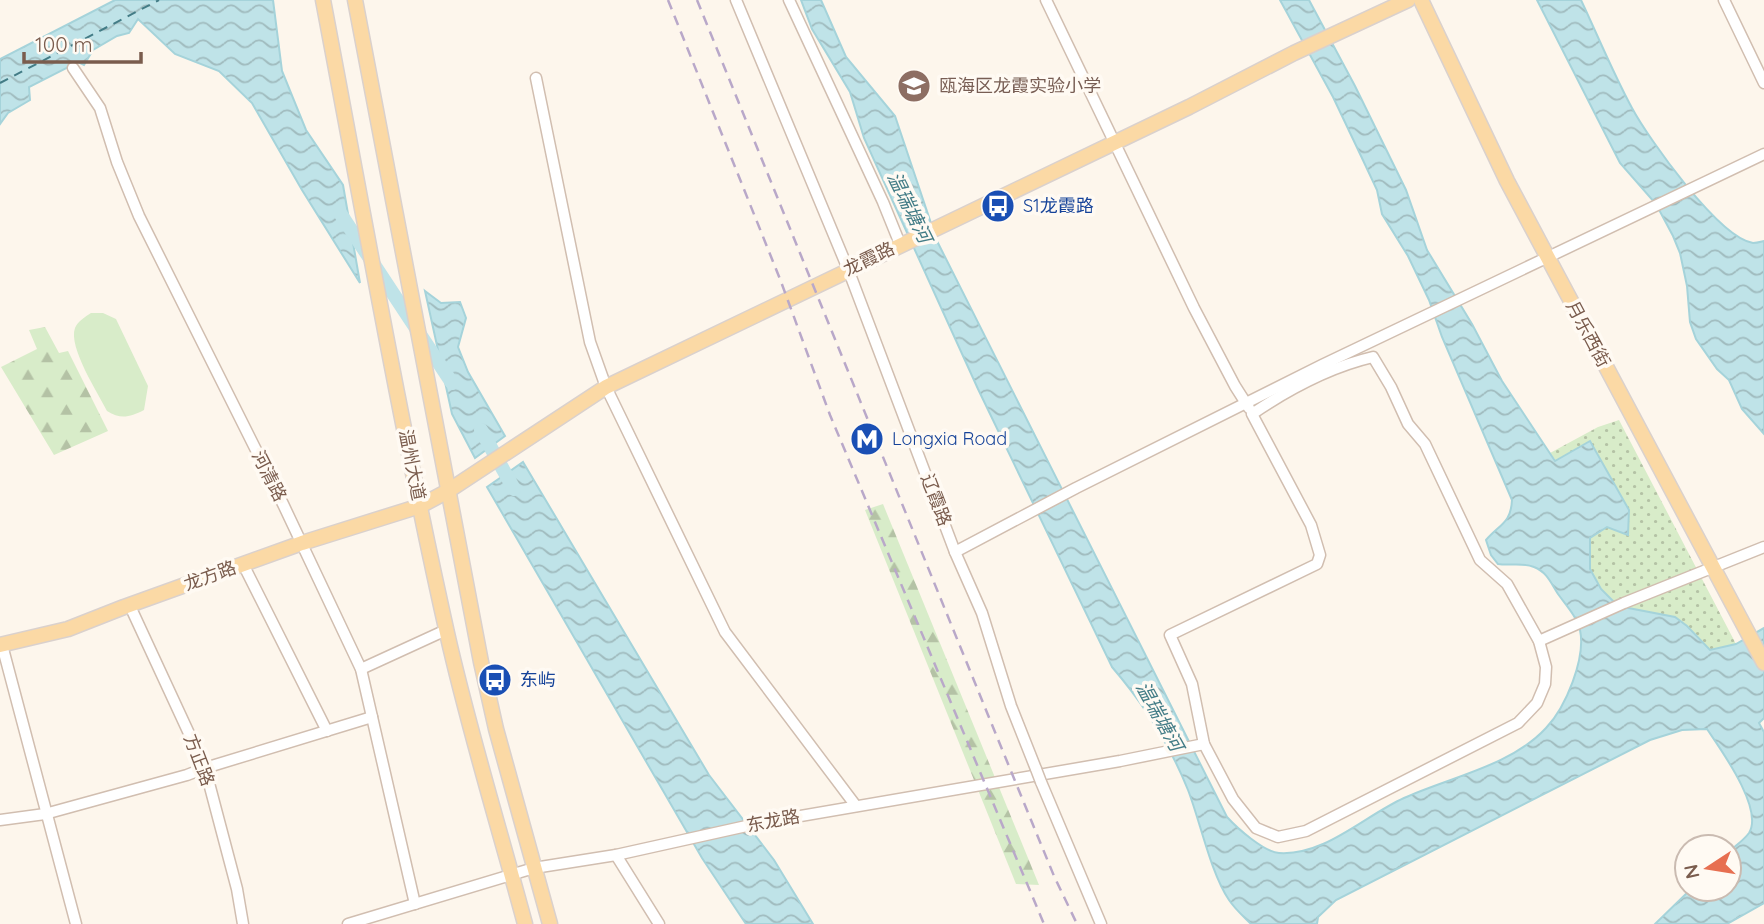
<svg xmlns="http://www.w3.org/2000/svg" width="1764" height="924" viewBox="0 0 1764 924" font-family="Quicksand,'Noto Sans SC',sans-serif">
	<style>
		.forest { fill: url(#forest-firs) }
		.park { fill: url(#park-dots) }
		.pitch { fill: #d8ecc9 }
		.water { fill: url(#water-waves); stroke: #a5d3da; stroke-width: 2 }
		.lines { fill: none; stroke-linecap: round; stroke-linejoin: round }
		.river { stroke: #bfe3e8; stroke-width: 14 }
		.ferry { stroke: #437c86; stroke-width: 2; stroke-dasharray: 9 7; stroke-linecap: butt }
		.minor-casing { stroke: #d1beb0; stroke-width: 13 }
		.major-casing { stroke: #dad1cd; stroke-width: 17 }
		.minor { stroke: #fff; stroke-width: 10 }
		.major { stroke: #fbd9a5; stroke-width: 14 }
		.rail { stroke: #b9a8c9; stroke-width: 2.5; stroke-dasharray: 10 7; stroke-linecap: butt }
		.minor-bridge-casing { stroke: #d1beb0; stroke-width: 13; stroke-linecap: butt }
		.minor-bridge { stroke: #fff; stroke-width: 10 }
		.labels { text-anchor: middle; stroke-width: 7; stroke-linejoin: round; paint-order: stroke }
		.education-label { font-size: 18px; fill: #785e54; stroke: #fffaf3; text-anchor: start }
		.transit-label { font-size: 18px; fill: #164399; stroke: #fffaf3; text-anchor: start }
		.street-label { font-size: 18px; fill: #7a5c4d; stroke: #fffaf3 }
		.water-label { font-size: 19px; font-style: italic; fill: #437c86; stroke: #fffaf3 }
	</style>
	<defs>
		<pattern id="forest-firs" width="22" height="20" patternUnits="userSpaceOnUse" patternTransform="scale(1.75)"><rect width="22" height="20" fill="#d8ecc9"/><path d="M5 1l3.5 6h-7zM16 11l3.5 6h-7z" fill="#b4c2a5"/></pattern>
		<pattern id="park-dots" width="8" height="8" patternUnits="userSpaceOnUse" patternTransform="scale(1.75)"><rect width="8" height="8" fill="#d8ecc9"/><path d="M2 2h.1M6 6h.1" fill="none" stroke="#b4c2a5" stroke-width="1.8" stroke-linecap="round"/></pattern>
		<pattern id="water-waves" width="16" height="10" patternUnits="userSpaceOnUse" patternTransform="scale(1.75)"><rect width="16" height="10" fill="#bfe3e8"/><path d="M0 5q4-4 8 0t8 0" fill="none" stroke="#a0bbbe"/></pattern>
	</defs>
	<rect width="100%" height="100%" fill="#fdf6ec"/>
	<g class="forest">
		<polygon points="45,327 59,353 68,351 108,431 54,455 1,367 37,349 29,330"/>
		<polygon points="883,504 1039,885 1016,884 865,510"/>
	</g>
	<polygon class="park" points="1619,420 1736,644 1710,651 1687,626 1618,606 1601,589 1590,569 1590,538 1607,527 1550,453 1598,427"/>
	<path class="pitch" d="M 91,313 L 103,313 L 116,319 L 148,386 L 144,410 C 130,417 121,420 107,411 C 98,393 68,347 75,328 C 78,321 85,317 91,313 Z"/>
	<g class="water">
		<polygon points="115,0 273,0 282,71 306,130 343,185 360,283 302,190 252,103 219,71 175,54 138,19 129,33 117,36 93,50 84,65 78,62 29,87 30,100 8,113 0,124 0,59"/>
		<path d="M 801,0 L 821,0 L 846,57 L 895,116 L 937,241 L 1227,817 C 1237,828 1264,852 1279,853 C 1325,856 1364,816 1404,798 C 1450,777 1511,766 1546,728 C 1566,707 1586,658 1580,630 C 1577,617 1566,605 1558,594 C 1551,583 1547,572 1534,567 C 1522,562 1510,566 1498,564 L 1491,555 L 1486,540 C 1500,524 1511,523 1512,500 L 1442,337 L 1429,300 L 1408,256 L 1382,214 L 1377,190 L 1361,156 L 1333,97 L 1280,0 L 1309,0 L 1355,86 L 1406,190 L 1427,250 L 1472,324 L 1502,381 L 1555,461 L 1590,441 L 1629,510 L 1628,535 L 1607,527 L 1590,538 L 1590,569 L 1601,589 L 1618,606 L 1675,617 L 1687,626 L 1710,650 L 1736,644 L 1764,628 L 1764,718 L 1759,723 L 1764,732 L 1764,903 L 1727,924 L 1655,924 L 1691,889 L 1729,889 L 1729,852 C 1735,846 1744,840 1749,833 C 1764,809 1721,750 1707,729 L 1682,730 L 1650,740 L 1336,900 L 1318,917 L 1317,924 L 1251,924 C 1243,916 1235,909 1229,900 C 1211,874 1200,821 1188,790 C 1170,745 1143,703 1112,667 L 978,389 L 864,138 L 850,92 L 812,29 Z"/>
		<path d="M 1537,0 L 1581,0 C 1598,36 1613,73 1632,108 C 1648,138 1719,238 1753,243 C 1757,243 1760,242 1764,241 L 1764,434 L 1742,409 L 1729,380 L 1717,369 L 1696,339 L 1690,322 L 1687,286 L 1680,253 L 1673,236 L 1656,204 L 1620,163 Z"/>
		<polygon points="425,291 441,303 460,302 466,318 458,347 468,372 505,436 475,458 452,414"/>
		<polygon points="523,462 709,775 774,860 813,924 746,924 702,858 487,487"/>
	</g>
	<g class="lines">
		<g class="river">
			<polyline points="340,213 452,383"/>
			<polyline points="481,430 514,489"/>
		</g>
		<polyline class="ferry" points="0,83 159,0"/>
		<defs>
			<g id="minor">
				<polyline points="736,0 848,269 955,552 982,613 1011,706 1036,769"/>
				<polyline points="789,0 883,202 900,244"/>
				<polyline points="1046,0 1194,308 1235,386 1249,408"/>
				<polyline points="1724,0 1764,83"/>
				<polyline points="73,68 100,108 117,162 139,216 283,504 361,669 415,904"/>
				<polyline points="536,78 590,342 606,387 725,632 856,806"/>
				<path d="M 1373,357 L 1391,387 L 1408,424 L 1425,444 L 1480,560 L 1507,584 L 1539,641 L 1546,667 L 1545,684 L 1537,703 L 1518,723 L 1306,831 L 1278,837 L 1256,828 L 1233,799 L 1204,744 L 1192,684 L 1170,635 L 1317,564 L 1320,555 L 1311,525 L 1252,414 C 1289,389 1330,367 1373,357 Z"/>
				<polyline points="955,552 1076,488 1322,365 1764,154"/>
				<polyline points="243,564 327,731"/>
				<polyline points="130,606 205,768 237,889 243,924"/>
				<polyline points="1539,641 1624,603 1764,547"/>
				<polyline points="2,645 76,924"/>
				<polyline points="361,669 446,630"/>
				<polyline points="1041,782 1101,924"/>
				<polyline points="0,820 45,814 187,775 205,768 372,717"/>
				<polyline points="616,855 659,924"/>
				<polyline points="348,924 534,868 616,855 760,823 1120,761 1204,744"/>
			</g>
			<g id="major">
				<path d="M 323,0 C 363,211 400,423 447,633 C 469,731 499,827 525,924"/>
				<polyline points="355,0 481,662 496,729 550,924"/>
				<polyline points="1421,0 1507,181 1764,663"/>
				<polyline points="0,645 68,629 124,607 302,543 420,506 448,491 606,387 1189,107 1294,53 1408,0"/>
			</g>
		</defs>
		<use href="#minor" class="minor-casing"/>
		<use href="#major" class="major-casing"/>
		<use href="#minor" class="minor"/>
		<use href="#major" class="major"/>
		<g class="rail">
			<polyline points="668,0 780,279 830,415 1044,924"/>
			<polyline points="697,0 988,715 1054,876 1077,924"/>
		</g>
		<defs>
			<polyline id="minor-bridge" points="1036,769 1041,782"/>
		</defs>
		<use href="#minor-bridge" class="minor-bridge-casing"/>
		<use href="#minor-bridge" class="minor-bridge"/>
	</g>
	<defs>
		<symbol id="school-disc" viewBox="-11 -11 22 22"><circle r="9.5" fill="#8d6e63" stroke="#fffaf3"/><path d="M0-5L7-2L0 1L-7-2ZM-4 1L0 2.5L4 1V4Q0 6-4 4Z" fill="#fff"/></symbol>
		<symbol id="bus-disc" viewBox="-11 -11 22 22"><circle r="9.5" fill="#1a4fb4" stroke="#fffaf3"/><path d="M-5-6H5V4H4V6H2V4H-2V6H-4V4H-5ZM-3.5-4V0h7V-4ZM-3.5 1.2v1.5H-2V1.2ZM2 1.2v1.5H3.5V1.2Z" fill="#fff"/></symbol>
		<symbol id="metro-disc" viewBox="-11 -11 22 22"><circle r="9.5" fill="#1a4fb4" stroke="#fffaf3"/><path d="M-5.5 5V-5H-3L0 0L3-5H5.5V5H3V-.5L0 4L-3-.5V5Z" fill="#fff"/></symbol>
	</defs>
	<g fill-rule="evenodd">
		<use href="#school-disc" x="895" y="67" width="38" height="38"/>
		<use href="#bus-disc" x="979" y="187" width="38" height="38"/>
		<use href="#metro-disc" x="848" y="420" width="38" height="38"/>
		<use href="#bus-disc" x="476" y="661" width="38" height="38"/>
	</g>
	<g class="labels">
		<g class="education-label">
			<text x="939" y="92">瓯海区龙霞实验小学</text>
		</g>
		<g class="transit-label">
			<text x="1023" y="212">S1龙霞路</text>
			<text x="892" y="445">Longxia Road</text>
			<text x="520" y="686">东屿</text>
		</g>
		<g class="street-label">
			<text transform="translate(869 259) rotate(-26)" y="6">龙霞路</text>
			<text transform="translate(1588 334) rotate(62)" y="6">月乐西街</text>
			<text transform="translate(412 465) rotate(79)" y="6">温州大道</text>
			<text transform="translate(269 476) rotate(63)" y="6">河清路</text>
			<text transform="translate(936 500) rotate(69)" y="6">辽霞路</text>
			<text transform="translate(210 576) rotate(-20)" y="6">龙方路</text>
			<text transform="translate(199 760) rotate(69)" y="6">方正路</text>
			<text transform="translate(773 821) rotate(-11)" y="6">东龙路</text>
		</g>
		<g class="water-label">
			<text transform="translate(910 207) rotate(64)" y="7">温瑞塘河</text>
			<text transform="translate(1160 716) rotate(61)" y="7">温瑞塘河</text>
		</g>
	</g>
	<g transform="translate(1708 868) rotate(258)"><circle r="33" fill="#fffaf3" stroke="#cabbb1" stroke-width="2"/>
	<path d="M0-5L12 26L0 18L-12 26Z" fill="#e76f51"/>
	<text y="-10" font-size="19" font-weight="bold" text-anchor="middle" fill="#7a5c4d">N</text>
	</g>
	<path d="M24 52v10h117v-10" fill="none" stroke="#7a5c4d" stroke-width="3.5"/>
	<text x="35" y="52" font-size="21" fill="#7a5c4d" stroke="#fffaf3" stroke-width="5" paint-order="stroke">100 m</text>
</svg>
